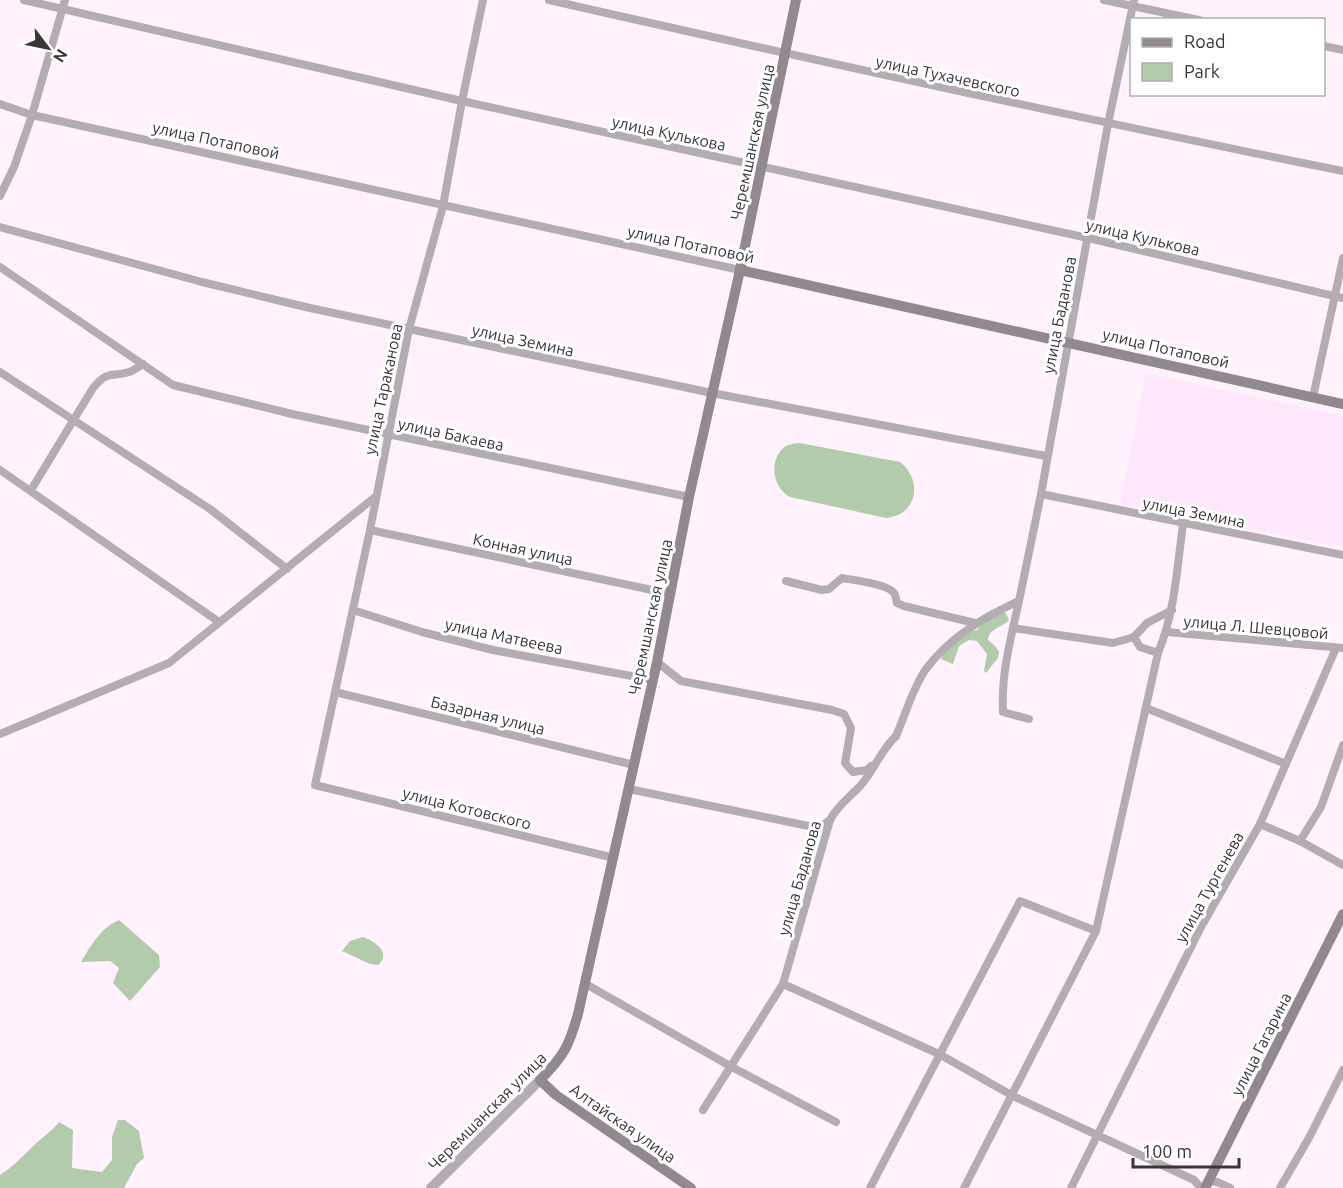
<svg xmlns="http://www.w3.org/2000/svg" width="1343" height="1188" viewBox="0 0 1343 1188" font-family="Ubuntu,sans-serif">
	<style>
		.built { fill: #fde7fa }
		.green { fill: #b2ccab }
		.lines { fill: none; stroke-linecap: round; stroke-linejoin: round }
		.minor { stroke: #b3acb2; stroke-width: 8 }
		.tertiary { stroke: #b3acb2; stroke-width: 10 }
		.secondary { stroke: #928890; stroke-width: 10 }
		.labels { text-anchor: middle; stroke-width: 6; stroke-linejoin: round; paint-order: stroke }
		.street-label { font-size: 16px; fill: #3a3439; stroke: #fff }
	</style>
	<rect width="100%" height="100%" fill="#fff2fd"/>
	<polygon class="built" points="1146,373 1343,416 1343,547 1120,504"/>
	<g class="green">
		<path d="M 800,443 L 900,462 C 923,480 918,515 886,518 L 790,497 C 772,488 768,458 786,446 C 790,444 795,443 800,443 Z"/>
		<path d="M 1002,612 L 1006,613 L 1009,620 C 1002,628 989,628 988,640 L 995,646 L 999,652 L 998,658 L 986,673 L 984,671 L 987,654 L 977,641 L 969,640 L 959,646 L 953,664 L 941,659 C 948,645 962,633 977,630 L 982,623 Z"/>
		<path d="M 119,920 L 159,955 L 160,967 L 130,1001 L 113,983 L 119,968 L 110,961 L 81,962 C 90,947 101,927 119,920 Z"/>
		<path d="M 363,937 C 375,941 392,953 378,965 L 370,964 L 342,951 L 350,941 Z"/>
		<path d="M 118,1120 L 125,1120 L 139,1131 L 144,1158 L 137,1164 L 124,1188 L 0,1188 L 0,1175 C 16,1165 27,1151 41,1139 C 48,1133 53,1130 59,1122 L 73,1130 L 72,1168 L 102,1172 L 112,1160 L 112,1137 Z"/>
	</g>
	<g class="lines">
		<g class="minor">
			<polyline points="24,0 462,101 1088,238 1343,298"/>
			<polyline points="483,0 462,101 443,206 409,329 370,530 315,785 614,858"/>
			<path d="M 549,0 C 813,60 1077,118 1343,171"/>
			<polyline points="1104,0 1199,20"/>
			<polyline points="1324,46 1343,50"/>
			<polyline points="0,104 32,115 740,270"/>
			<polyline points="0,196 14,167 32,115 65,0"/>
			<polyline points="0,227 202,282 310,308 712,393 1046,456"/>
			<polyline points="0,267 173,385 292,414 689,497"/>
			<polyline points="0,372 210,509 287,569"/>
			<polyline points="1313,397 1343,258"/>
			<polyline points="0,470 219,622"/>
			<path d="M 31,490 L 93,388 C 109,369 111,378 129,372 C 134,371 139,366 143,364"/>
			<polyline points="1041,494 1343,555"/>
			<polyline points="370,530 671,594"/>
			<path d="M 786,581 L 822,590 L 829,589 L 842,578 C 853,580 888,584 894,593 C 896,596 896,600 897,603 L 904,606 L 975,623"/>
			<path d="M 1019,601 C 1011,638 1001,673 1003,712 L 1029,719"/>
			<polyline points="353,610 422,632 493,650 653,680"/>
			<polyline points="1013,628 1113,643 1134,637 1147,623 1172,610"/>
			<polyline points="1167,632 1343,648"/>
			<polyline points="1134,637 1140,647 1158,653"/>
			<polyline points="657,662 681,681 832,710 844,714 851,728 845,763 853,772 867,770 871,766"/>
			<polyline points="335,692 634,765"/>
			<polyline points="1146,708 1286,764"/>
			<polyline points="0,734 169,663 375,497"/>
			<polyline points="629,789 818,828 830,820"/>
			<polyline points="1260,824 1300,841 1343,865"/>
			<polyline points="1300,841 1321,807 1343,745"/>
			<polyline points="584,983 730,1066 836,1122"/>
			<polyline points="783,984 939,1054 1013,1096 1194,1180 1201,1188"/>
			<path d="M 703,1110 L 783,984 L 830,820 C 837,806 850,797 861,785 C 874,770 881,750 896,736 C 905,716 913,687 926,669 C 950,637 984,617 1019,601 L 1041,494 L 1108,124 L 1134,0"/>
			<polyline points="1209,1181 1217,1182 1230,1188"/>
			<polyline points="870,1188 1020,901 1096,931"/>
			<path d="M 964,1188 L 1096,931 L 1158,653 C 1175,612 1177,568 1183,524"/>
			<polyline points="1071,1188 1201,927 1260,824 1336,648"/>
			<polyline points="1280,1188 1310,1136 1343,1070"/>
		</g>
		<polyline class="tertiary" points="431,1188 540,1080"/>
		<g class="secondary">
			<polyline points="740,270 1343,404"/>
			<path d="M 691,1188 L 556,1095 L 540,1080 C 564,1056 569,1046 578,1014 L 657,662 L 689,497 L 740,270 L 796,0"/>
			<polyline points="1205,1188 1343,914"/>
		</g>
	</g>
	<g class="labels">
		<g class="street-label">
			<text transform="translate(948 76) rotate(12)" y="6">улица Тухачевского</text>
			<text transform="translate(669 133) rotate(12)" y="6">улица Кулькова</text>
			<text transform="translate(216 140) rotate(12)" y="6">улица Потаповой</text>
			<text transform="translate(752 142) rotate(-78)" y="6">Черемшанская улица</text>
			<text transform="translate(1143 237) rotate(13)" y="6">улица Кулькова</text>
			<text transform="translate(691 244) rotate(12)" y="6">улица Потаповой</text>
			<text transform="translate(1059 315) rotate(-79)" y="6">улица Баданова</text>
			<text transform="translate(523 340) rotate(12)" y="6">улица Земина</text>
			<text transform="translate(1166 348) rotate(13)" y="6">улица Потаповой</text>
			<text transform="translate(383 389) rotate(-78)" y="6">улица Тараканова</text>
			<text transform="translate(451 434) rotate(12)" y="6">улица Бакаева</text>
			<text transform="translate(1194 512) rotate(11)" y="6">улица Земина</text>
			<text transform="translate(523 549) rotate(12)" y="6">Конная улица</text>
			<text transform="translate(650 617) rotate(-78)" y="6">Черемшанская улица</text>
			<text transform="translate(1256 627) rotate(5)" y="6">улица Л. Шевцовой</text>
			<text transform="translate(504 636) rotate(12)" y="6">улица Матвеева</text>
			<text transform="translate(488 715) rotate(14)" y="6">Базарная улица</text>
			<text transform="translate(467 808) rotate(14)" y="6">улица Котовского</text>
			<text transform="translate(799 878) rotate(-74)" y="6">улица Баданова</text>
			<text transform="translate(1209 887) rotate(-61)" y="6">улица Тургенева</text>
			<text transform="translate(1261 1044) rotate(-63)" y="6">улица Гагарина</text>
			<text transform="translate(487 1111) rotate(-45)" y="6">Черемшанская улица</text>
			<text transform="translate(623 1123) rotate(35)" y="6">Алтайская улица</text>
		</g>
	</g>
	<rect x="1130" y="18" width="195" height="78" fill="#ffffff" stroke="#b0aeb0" stroke-width="1.5"/>
	<rect x="1142" y="38" width="30" height="9" fill="#928890" stroke="#b0aeb0" stroke-width="1.5"/>
	<text x="1184" y="48" font-size="18" fill="#3a3439">Road</text>
	<rect x="1142" y="63" width="30" height="18" fill="#b2ccab" stroke="#b0aeb0" stroke-width="1.5"/>
	<text x="1184" y="78" font-size="18" fill="#3a3439">Park</text>
	<g transform="translate(48 48) rotate(122)" stroke="#ffffff" stroke-width="4.5" paint-order="stroke">
	<path d="M0-4.5L10 22L0 15L-10 22Z" fill="#3a3439"/>
	<text y="-9" font-size="16" font-weight="bold" text-anchor="middle" fill="#3a3439">N</text>
	</g>
	<path d="M1133 1158v9h106v-9" fill="none" stroke="#3a3439" stroke-width="3"/>
	<text x="1142" y="1158" font-size="18" fill="#3a3439" stroke="#ffffff" stroke-width="4.5" paint-order="stroke">100 m</text>
</svg>
